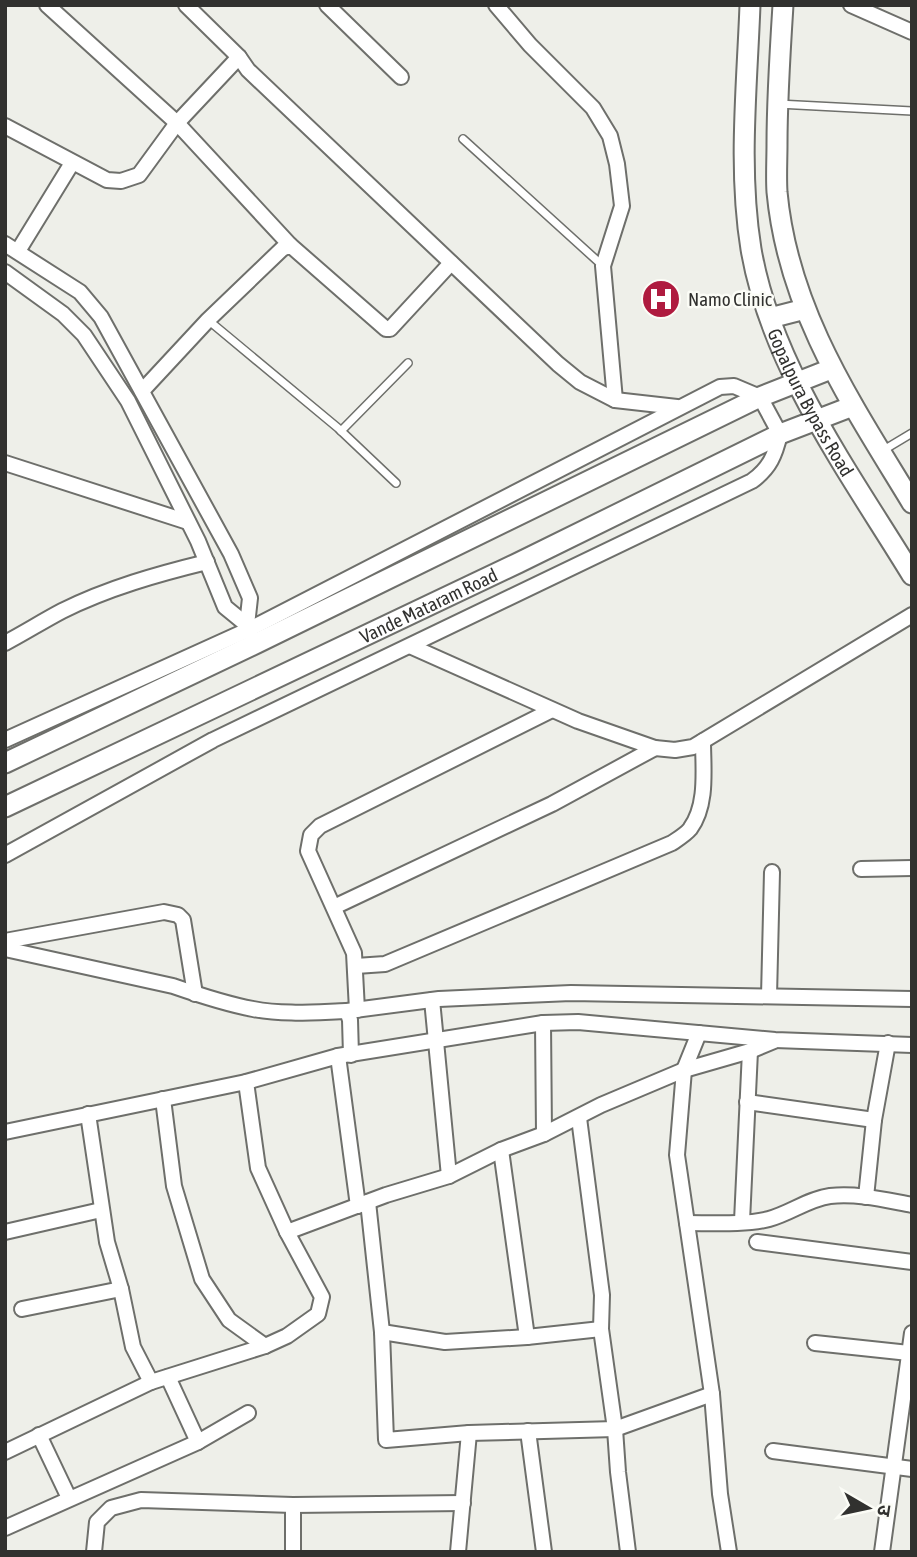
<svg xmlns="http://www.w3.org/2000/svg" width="917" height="1557" viewBox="0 0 917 1557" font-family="'Asap Condensed','Noto Sans Devanagari',sans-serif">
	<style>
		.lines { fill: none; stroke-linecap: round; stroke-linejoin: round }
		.lane-casing { stroke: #6e6f6b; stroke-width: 10 }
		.street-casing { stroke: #6e6f6b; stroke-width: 18 }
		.secondary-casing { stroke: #6e6f6b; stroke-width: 23 }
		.lane { stroke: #fff; stroke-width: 7 }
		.street { stroke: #fff; stroke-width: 14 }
		.secondary { stroke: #fff; stroke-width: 19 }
		.labels { text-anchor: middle; stroke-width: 5; stroke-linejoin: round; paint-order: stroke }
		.poi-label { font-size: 19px; fill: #31312f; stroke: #fbfcf6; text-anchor: start }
		.street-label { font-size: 19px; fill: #31312f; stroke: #fbfcf6 }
	</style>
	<rect width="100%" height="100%" fill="#eeefe9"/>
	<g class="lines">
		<defs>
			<g id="lane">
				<polyline points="778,104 912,111"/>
				<polyline points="463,139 603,266"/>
				<polyline points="208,320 338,428 396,483"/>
				<polyline points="341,431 408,363"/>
				<polyline points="882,451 912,433"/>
			</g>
			<g id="street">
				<polyline points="47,5 177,123 290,245"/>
				<polyline points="186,5 239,57 248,70 558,364 580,382 615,400 677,407"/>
				<polyline points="327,5 401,77"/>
				<polyline points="496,5 530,45 593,108 610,136 617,164 622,206 603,266 615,400"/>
				<polyline points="851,5 912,32"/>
				<polyline points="5,126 107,180 121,181 139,175 177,123 239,57"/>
				<polyline points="5,244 80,292 101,317 231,554 250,598 247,625"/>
				<polyline points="18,251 72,163"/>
				<polyline points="5,272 63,314 84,335 128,401 198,541 225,607 247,625 250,631"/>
				<polyline points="142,391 208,320 282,249 290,245 386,329 390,329 451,263"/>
				<polyline points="5,463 188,522"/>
				<path d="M 5,643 C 24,633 43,621 62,611 C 108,588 158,574 207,562"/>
				<polyline points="410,646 578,721 655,748 675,750 693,747 912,615"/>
				<path d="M 5,740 L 250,629 L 720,387 L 734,386 L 760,397 L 780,434 C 775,455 770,468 752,481 L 213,740 L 5,855"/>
				<polyline points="861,869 912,868"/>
				<polyline points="334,907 552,804 655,748"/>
				<polyline points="5,941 164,912 178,915 183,920 195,994"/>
				<path d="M 5,949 L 173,986 C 199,995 226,1004 253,1009 C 284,1015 316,1012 347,1011 L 350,1020 L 351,1055"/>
				<path d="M 356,966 L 385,964 L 672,843 C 678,839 686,834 690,829 C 708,805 703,768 703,741"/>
				<polyline points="769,996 772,872"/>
				<polyline points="432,1000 449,1176"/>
				<polyline points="357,1010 354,953 308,851 311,835 320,826 552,710"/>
				<polyline points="347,1011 439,999 571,993 912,999"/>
				<polyline points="543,1023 544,1134"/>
				<polyline points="699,1033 684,1070 677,1155 712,1394 720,1494 729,1552"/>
				<polyline points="338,1056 358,1206"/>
				<polyline points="163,1099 174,1186 202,1279 229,1320 265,1346"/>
				<polyline points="747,1102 874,1120"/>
				<polyline points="88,1114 107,1242 121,1289 133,1347 151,1382"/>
				<polyline points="579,1118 602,1295 601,1329 615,1429 618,1472 628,1552"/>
				<polyline points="5,1132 246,1082 338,1056 543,1023 578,1022 775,1040 912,1045"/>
				<polyline points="501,1150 527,1337 601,1329"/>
				<polyline points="866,1197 874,1120 888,1043"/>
				<polyline points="368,1202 382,1332 386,1440 469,1433 615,1429 712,1394"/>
				<polyline points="742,1221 750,1051"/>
				<path d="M 687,1223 C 711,1223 747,1225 769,1219 C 791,1213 808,1199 830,1196 C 858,1193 885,1200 912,1205"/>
				<polyline points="5,1232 101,1210"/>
				<polyline points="287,1232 386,1195 449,1176 501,1150 544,1134 601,1105 684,1070 750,1051 774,1041"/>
				<polyline points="757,1242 912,1262"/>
				<polyline points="22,1309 121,1289"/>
				<polyline points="382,1332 445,1342 527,1337"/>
				<polyline points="815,1343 909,1353"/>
				<polyline points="168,1377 198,1442"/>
				<polyline points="528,1431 544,1552"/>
				<polyline points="39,1435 69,1498"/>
				<polyline points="773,1451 912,1469"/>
				<polyline points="5,1452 151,1382 265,1346 287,1336 318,1314 322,1297 287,1232 258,1168 246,1082"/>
				<polyline points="5,1528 198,1442 248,1413"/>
				<polyline points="94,1552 97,1522 111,1508 141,1500 293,1505 463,1503"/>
				<polyline points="293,1552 293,1505"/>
				<polyline points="458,1552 469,1433"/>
				<polyline points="882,1552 912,1333"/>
			</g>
			<g id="secondary">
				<path id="s1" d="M 750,5 C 747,86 738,169 751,249 C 771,367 851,475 912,575"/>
				<path d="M 783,5 C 780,52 777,98 777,144 C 777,160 776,177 777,192 C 788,311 852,404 912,503"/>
				<polyline points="770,318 805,309"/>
				<polyline points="5,763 257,643 760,397 831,369"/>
				<path id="s2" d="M 5,807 L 518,563 L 780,434 L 853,406"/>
			</g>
		</defs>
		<use href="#lane" class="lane-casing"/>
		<use href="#street" class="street-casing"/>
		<use href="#secondary" class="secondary-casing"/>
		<use href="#lane" class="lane"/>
		<use href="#street" class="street"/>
		<use href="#secondary" class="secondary"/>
	</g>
	<defs>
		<symbol id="hospital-disc" viewBox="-11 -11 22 22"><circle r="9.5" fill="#af1b3f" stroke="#fbfcf6"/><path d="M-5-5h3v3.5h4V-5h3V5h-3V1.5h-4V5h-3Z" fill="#fff"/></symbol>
	</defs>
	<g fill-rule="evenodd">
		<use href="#hospital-disc" x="639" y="277" width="44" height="44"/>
	</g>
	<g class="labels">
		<g class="poi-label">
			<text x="688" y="306">Namo Clinic</text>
		</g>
		<g class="street-label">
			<text dy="7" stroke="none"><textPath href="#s1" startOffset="410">Gopalpura Bypass Road</textPath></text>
			<text dy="7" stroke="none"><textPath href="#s2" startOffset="469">Vande Mataram Road</textPath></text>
		</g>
	</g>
	<rect width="917" height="1557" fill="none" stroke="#31312f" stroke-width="14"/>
	<g transform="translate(868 1508) rotate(99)" stroke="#fbfcf6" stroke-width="5" paint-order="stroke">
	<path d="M0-5L12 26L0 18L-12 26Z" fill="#31312f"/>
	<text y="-10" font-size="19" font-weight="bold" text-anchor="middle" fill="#31312f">उ</text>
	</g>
</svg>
